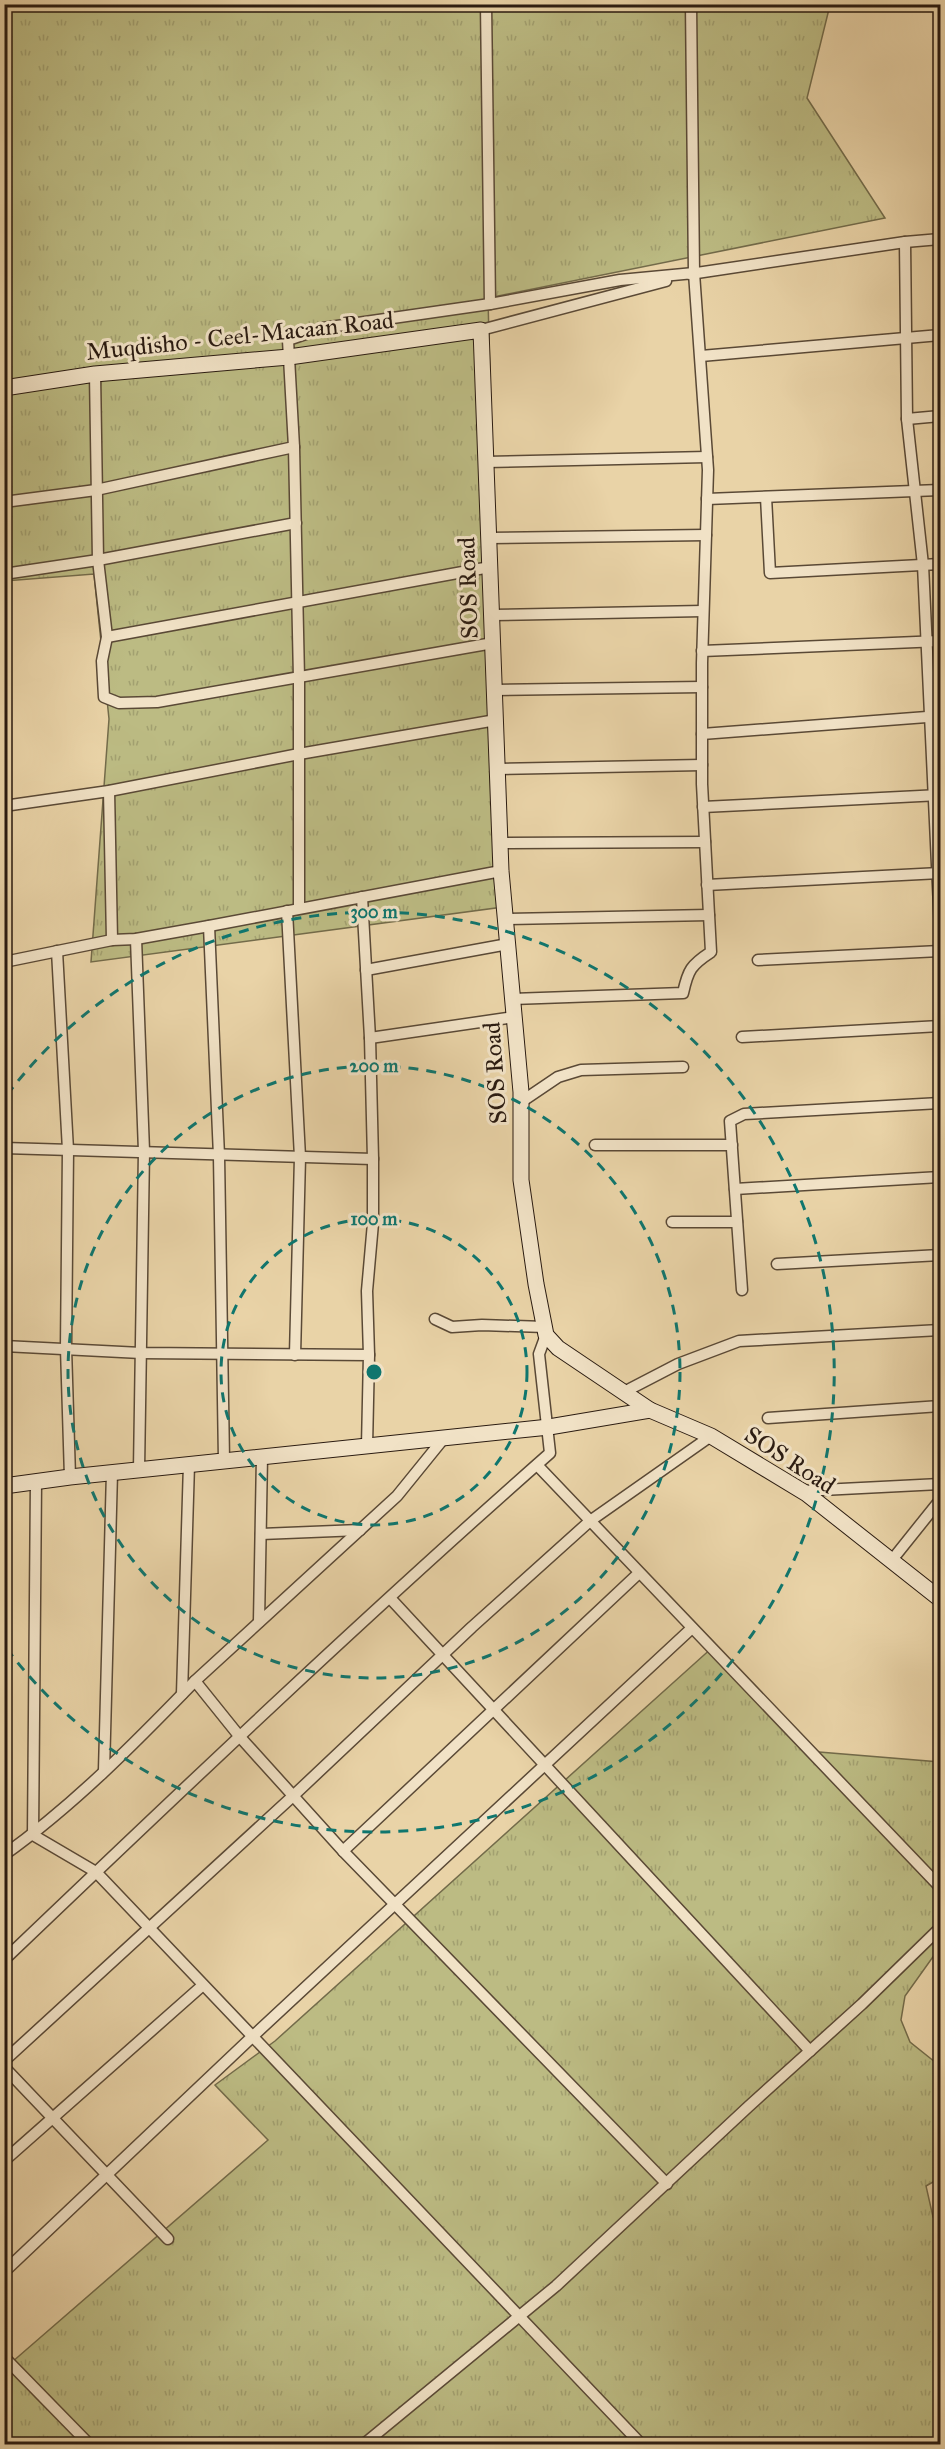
<svg xmlns="http://www.w3.org/2000/svg" width="945" height="2449" viewBox="0 0 945 2449" font-family="'IM FELL Great Primer',serif">
	<style>
		.grass { fill: url(#grass-tufts); stroke: #736b4a; stroke-width: 1.5 }
		.lines { fill: none; stroke-linecap: round; stroke-linejoin: round }
		.street-casing { stroke: #5a4936; stroke-width: 13 }
		.secondary-casing { stroke: #2a1b11; stroke-width: 17 }
		.street { stroke: #f1e2c6; stroke-width: 10 }
		.secondary { stroke: #f1e2c6; stroke-width: 15 }
		.ring { fill: none; stroke: #0f766e; stroke-width: 3; stroke-dasharray: 10 8 }
		.labels { text-anchor: middle; stroke-width: 6; stroke-linejoin: round; paint-order: stroke }
		.street-label { font-size: 24px; fill: #2a1b11; stroke: #f1e2c6 }
		.centre { fill: #0f766e; stroke: #f1e2c6; stroke-width: 3 }
		.ring-label { font-size: 18px; text-anchor: middle; font-weight: bold; fill: #0f766e; stroke: #f1e2c6; stroke-width: 6; stroke-linejoin: round; paint-order: stroke }
	</style>
	<defs>
		<pattern id="grass-tufts" width="24" height="20" patternUnits="userSpaceOnUse" patternTransform="scale(1.5)"><rect width="24" height="20" fill="#bcbb83"/><path d="M3 7l-1-3M5 7V3M7 7l1-3M15 17l-1-3M17 17v-4M19 17l1-3" fill="none" stroke="#a2a070"/></pattern>
	</defs>
	<rect width="100%" height="100%" fill="#e9d3a7"/>
	<filter id="stains"><feTurbulence type="fractalNoise" baseFrequency=".00333" numOctaves="4"/><feColorMatrix values="0 0 0 0 .2 0 0 0 0 .09 0 0 0 0 .02 0 0 0 .5 -.17"/></filter>
	<radialGradient id="worn" r=".72"><stop offset=".6" stop-color="#630" stop-opacity="0"/><stop offset="1" stop-color="#630" stop-opacity=".3"/></radialGradient>
	<g class="grass">
		<polygon points="5,5 830,5 807,98 885,218 488,298 503,907 91,962 109,719 94,574 5,581"/>
		<polygon points="714,1646 807,1751 940,1762 940,1947 905,1996 901,2020 910,2042 940,2066 940,2178 926,2186 933,2217 940,2216 940,2444 5,2444 4,2369 268,2140 215,2085 275,2041"/>
	</g>
	<g class="lines">
		<defs>
			<g id="street">
				<polyline points="486,4 490,304 620,280 694,273"/>
				<polyline points="905,242 907,419 923,565 940,929"/>
				<polyline points="690,274 905,242 940,239"/>
				<polyline points="481,330 666,281"/>
				<polyline points="701,356 940,335"/>
				<polyline points="95,374 98,560 107,637 102,661 104,697 119,703 157,702 493,643"/>
				<polyline points="907,419 940,416"/>
				<polyline points="486,462 707,457"/>
				<polyline points="766,497 770,573 940,564"/>
				<polyline points="707,499 940,490"/>
				<polyline points="4,502 96,490 294,447"/>
				<polyline points="489,538 706,535"/>
				<polyline points="4,574 98,560 296,523"/>
				<polyline points="492,615 703,611"/>
				<polyline points="107,637 490,567"/>
				<polyline points="702,651 940,641"/>
				<polyline points="495,690 702,687"/>
				<polyline points="702,734 940,716"/>
				<polyline points="498,769 702,765"/>
				<polyline points="109,791 112,940"/>
				<polyline points="4,806 109,791 299,754 496,720"/>
				<polyline points="703,807 940,795"/>
				<polyline points="500,843 705,842"/>
				<polyline points="707,885 940,873"/>
				<polyline points="362,897 370,1038 373,1159 373,1223 367,1291 369,1355"/>
				<polyline points="299,908 299,678 294,447 288,340 323,328 490,304"/>
				<polyline points="287,911 300,1157 295,1355"/>
				<polyline points="505,919 709,915"/>
				<polyline points="209,926 219,1156 224,1460"/>
				<polyline points="136,939 144,1151 139,1470"/>
				<polyline points="57,951 68,1150 66,1348 70,1477"/>
				<polyline points="758,960 940,951"/>
				<polyline points="4,962 112,940 136,939 209,926 501,871"/>
				<polyline points="366,970 508,944"/>
				<path d="M 512,999 L 683,993 C 688,970 691,965 711,952 L 702,784 L 702,663 L 708,470 L 694,273 L 691,4"/>
				<polyline points="742,1037 940,1026"/>
				<polyline points="370,1038 514,1017"/>
				<polyline points="521,1102 558,1077 581,1070 683,1067"/>
				<polyline points="595,1145 732,1145"/>
				<polyline points="4,1148 373,1159"/>
				<polyline points="735,1189 940,1177"/>
				<polyline points="672,1222 737,1222"/>
				<polyline points="777,1264 940,1255"/>
				<polyline points="742,1290 730,1121 744,1114 940,1103"/>
				<polyline points="435,1319 452,1327 482,1325 545,1327"/>
				<polyline points="4,1346 141,1353 369,1355 367,1446"/>
				<polyline points="624,1392 678,1364 739,1341 940,1330"/>
				<polyline points="768,1418 940,1406"/>
				<polyline points="537,1465 940,1887"/>
				<polyline points="36,1481 33,1835 96,1872 641,2444"/>
				<polyline points="802,1491 940,1484"/>
				<polyline points="261,1534 360,1530"/>
				<polyline points="892,1560 940,1500"/>
				<polyline points="390,1598 810,2051"/>
				<polyline points="259,1622 262,1456"/>
				<polyline points="195,1681 397,1496 444,1438"/>
				<polyline points="182,1694 189,1464"/>
				<polyline points="104,1771 112,1472"/>
				<polyline points="343,1851 639,1573"/>
				<path d="M 4,1855 C 74,1805 135,1743 195,1681 L 240,1737 L 343,1851 L 667,2184"/>
				<path d="M 4,1960 C 184,1788 364,1617 550,1453 L 539,1354 L 546,1335"/>
				<polyline points="4,2061 293,1796 472,1627 590,1521 711,1436"/>
				<polyline points="4,2067 168,2239"/>
				<polyline points="4,2161 203,1985"/>
				<polyline points="4,2272 252,2037 692,1628"/>
				<polyline points="4,2357 89,2444"/>
				<polyline points="364,2444 556,2286 748,2107 862,2004 940,1928"/>
			</g>
			<g id="secondary">
				<polyline points="4,388 95,374 289,357 481,330 501,871 521,1092 521,1180 536,1284 546,1335 558,1348 650,1410 711,1436 807,1494 940,1599"/>
				<polyline points="4,1486 70,1477 549,1427 650,1410"/>
			</g>
		</defs>
		<use href="#street" class="street-casing"/>
		<use href="#secondary" class="secondary-casing"/>
		<use href="#street" class="street"/>
		<use href="#secondary" class="secondary"/>
	</g>
	<g class="ring">
		<circle cx="374" cy="1372" r="153"/>
		<circle cx="374" cy="1372" r="306"/>
		<path d="M7 1095A460 460 0 1 1 7 1649"/>
	</g>
	<g class="labels">
		<g class="street-label">
			<text transform="translate(240 336) rotate(-6)" y="8">Muqdisho - Ceel-Macaan Road</text>
			<text transform="translate(468 588) rotate(-92)" y="8">SOS Road</text>
			<text transform="translate(495 1073) rotate(-94)" y="8">SOS Road</text>
			<text transform="translate(790 1460) rotate(33)" y="8">SOS Road</text>
		</g>
	</g>
	<circle cx="374" cy="1372" r="9" class="centre"/>
	<g class="ring-label">
		<text x="374" y="918">300 m</text>
		<text x="374" y="1072">200 m</text>
		<text x="374" y="1225">100 m</text>
	</g>
	<rect width="945" height="2449" fill="none" stroke="#e9d3a7" stroke-width="24"/>
	<rect x="6" y="6" width="933" height="2437" fill="none" stroke="#2a1b11" stroke-width="3"/>
	<rect x="12" y="12" width="921" height="2425" fill="none" stroke="#2a1b11" stroke-width="1.5"/>
	<rect width="100%" height="100%" filter="url(#stains)"/>
	<rect width="100%" height="100%" fill="url(#worn)"/>
</svg>
